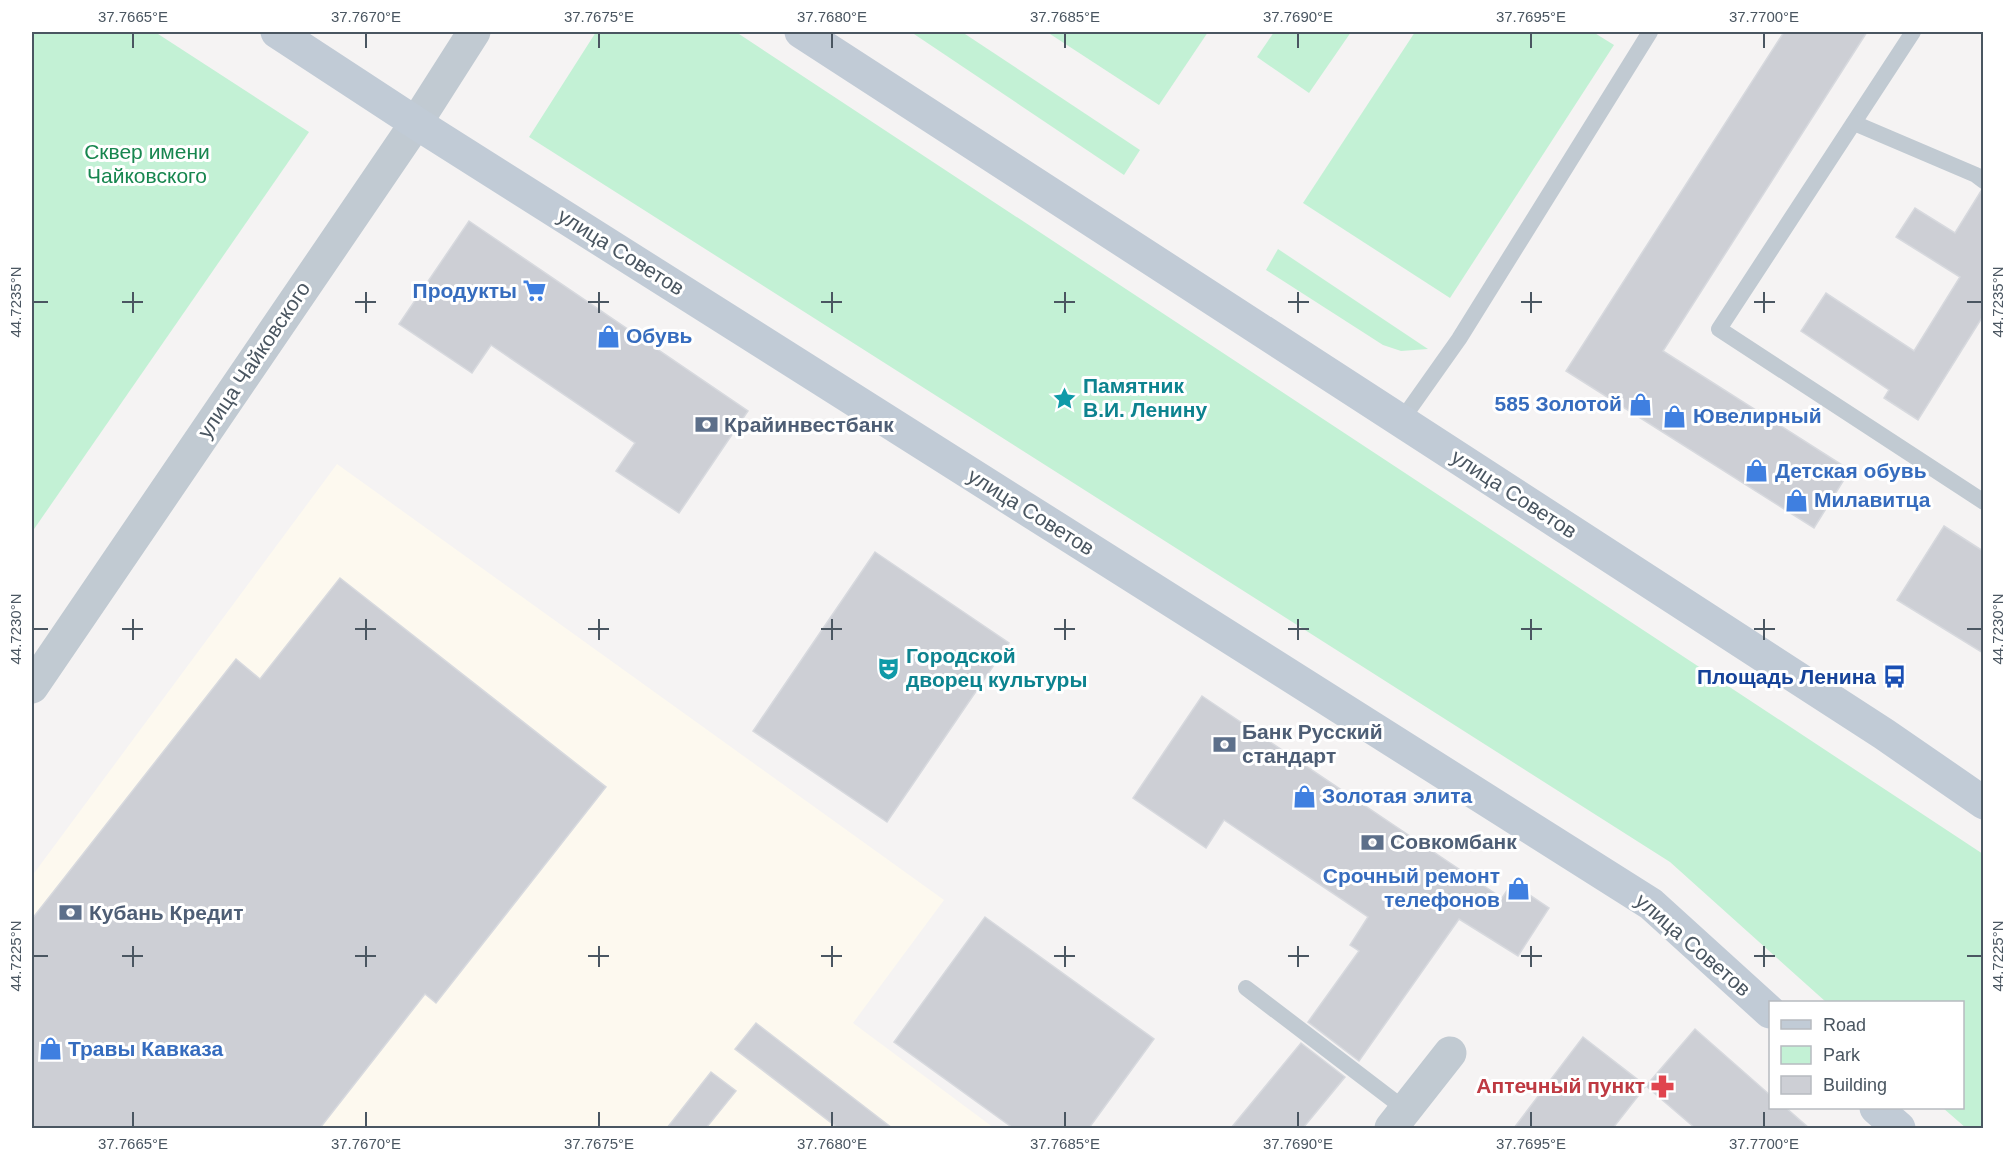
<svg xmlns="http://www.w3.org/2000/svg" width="2015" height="1160" viewBox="0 0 2015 1160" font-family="Helvetica,sans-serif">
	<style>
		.commercial { fill: #fdf9ef }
		.green { fill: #c3f1d5 }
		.building { fill: #cdcfd5; stroke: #d7d9de; stroke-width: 1.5 }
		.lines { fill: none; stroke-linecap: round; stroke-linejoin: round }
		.lane { stroke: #c1cad2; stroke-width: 16 }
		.street { stroke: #c1cad2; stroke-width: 33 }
		.secondary { stroke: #c1cbd6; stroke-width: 33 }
		.ticks { fill: none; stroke: #4a5661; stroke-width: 2 }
		.labels { text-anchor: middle; stroke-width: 6; stroke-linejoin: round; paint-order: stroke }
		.park-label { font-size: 21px; fill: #17864f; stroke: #fff }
		.street-label { font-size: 21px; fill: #4a5661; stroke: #fff }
		.shop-label { font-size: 21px; font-weight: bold; fill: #366cbe; stroke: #fff; text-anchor: start }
		.culture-label { font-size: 21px; font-weight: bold; fill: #0d838f; stroke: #fff; text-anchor: start }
		.service-label { font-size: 21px; font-weight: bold; fill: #4e5e75; stroke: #fff; text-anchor: start }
		.transit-label { font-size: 21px; font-weight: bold; fill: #164399; stroke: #fff; text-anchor: end }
		.health-label { font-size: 21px; font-weight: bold; fill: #be3a42; stroke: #fff; text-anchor: end }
		.neatline { fill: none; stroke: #4a5661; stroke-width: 2 }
		.ticks-label { font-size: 15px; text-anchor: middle; fill: #4a5661 }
	</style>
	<rect width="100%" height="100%" fill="#f5f3f3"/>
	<polygon class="commercial" points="337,464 944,900 853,1023 994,1128 32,1128 32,876"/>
	<g class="green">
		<polygon points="32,32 155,32 309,132 32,532"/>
		<polygon points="596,32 736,32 1983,854 1983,1128 1966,1128 1943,1108 1962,1108 1962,1002 1826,1002 1670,862 529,137"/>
		<polygon points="911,32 962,32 1140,150 1124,175"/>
		<polygon points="1047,32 1208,32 1159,105"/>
		<polygon points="1274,32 1351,32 1309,93 1257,57"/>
		<polygon points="1415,32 1593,32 1614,45 1450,298 1303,203"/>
		<polygon points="1278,249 1428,349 1401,351 1383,345 1266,270"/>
	</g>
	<g class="building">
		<polygon points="1784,32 1867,32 1663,351 1850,470 1814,528 1566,371"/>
		<polygon points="1981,191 1983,191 1983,316 1918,420 1884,398 1889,390 1801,331 1826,293 1914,351 1960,277 1896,237 1915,208 1955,233"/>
		<polygon points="469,221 748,411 679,513 616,471 635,443 491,345 472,373 399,324"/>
		<polygon points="1944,526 1983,551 1983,653 1897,600"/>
		<polygon points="875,552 1009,643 887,822 753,731"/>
		<polygon points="340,578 606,787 436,1003 425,994 320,1128 32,1128 32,919 236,659 260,679"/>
		<polygon points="1202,696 1502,898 1512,883 1549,908 1518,956 1459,919 1359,1061 1308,1022 1359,951 1350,945 1368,917 1224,820 1206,848 1133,798"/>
		<polygon points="985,917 1154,1039 1089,1128 1013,1128 894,1042"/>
		<polygon points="756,1023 892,1128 838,1128 735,1049"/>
		<polygon points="1695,1029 1770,1095 1770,1107 1785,1107 1809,1128 1695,1128 1646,1086"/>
		<polygon points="1583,1037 1646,1086 1613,1128 1514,1128"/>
		<polygon points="1301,1043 1345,1077 1303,1128 1231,1128"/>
		<polygon points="711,1072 736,1091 706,1128 667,1128"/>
	</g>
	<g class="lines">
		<g class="lane">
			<polyline points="1913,32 1719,329 1984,502"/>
			<polyline points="1854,123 1976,175 1984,181"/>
			<polyline points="1401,421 1459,339 1650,32"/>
			<polyline points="1246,988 1406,1110"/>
		</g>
		<g class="street">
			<polyline points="32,687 416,123 474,32"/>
			<polyline points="1391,1128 1450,1053"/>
		</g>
		<g class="secondary">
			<polyline points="277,32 416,123 1651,904 1770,1012"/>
			<polyline points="801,32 1884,734 1984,803"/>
			<polyline points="1876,1108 1899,1128"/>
		</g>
	</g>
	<path class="ticks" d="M 133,33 L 133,48M 366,33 L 366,48M 599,33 L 599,48M 832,33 L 832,48M 1065,33 L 1065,48M 1298,33 L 1298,48M 1531,33 L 1531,48M 1764,33 L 1764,48M 133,292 L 133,313M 366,292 L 366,313M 599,292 L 599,313M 832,292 L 832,313M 1065,292 L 1065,313M 1298,292 L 1298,313M 1531,292 L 1531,313M 1764,292 L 1764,313M 33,302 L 48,302M 122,302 L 143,302M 355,302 L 376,302M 588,302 L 609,302M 821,302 L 842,302M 1054,302 L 1075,302M 1288,302 L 1309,302M 1521,302 L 1542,302M 1754,302 L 1775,302M 1967,302 L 1982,302M 133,619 L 133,640M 366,619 L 366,640M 599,619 L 599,640M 832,619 L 832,640M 1065,619 L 1065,640M 1298,619 L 1298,640M 1531,619 L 1531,640M 1764,619 L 1764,640M 33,629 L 48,629M 122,629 L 143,629M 355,629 L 376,629M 588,629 L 609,629M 821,629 L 842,629M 1054,629 L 1075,629M 1288,629 L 1309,629M 1521,629 L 1542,629M 1754,629 L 1775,629M 1967,629 L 1982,629M 133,946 L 133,967M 366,946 L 366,967M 599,946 L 599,967M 832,946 L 832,967M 1065,946 L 1065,967M 1298,946 L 1298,967M 1531,946 L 1531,967M 1764,946 L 1764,967M 33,956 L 48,956M 122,956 L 143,956M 355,956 L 376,956M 588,956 L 609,956M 821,956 L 842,956M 1054,956 L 1075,956M 1288,956 L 1309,956M 1521,956 L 1542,956M 1754,956 L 1775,956M 1967,956 L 1982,956M 133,1112 L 133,1127M 366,1112 L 366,1127M 599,1112 L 599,1127M 832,1112 L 832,1127M 1065,1112 L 1065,1127M 1298,1112 L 1298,1127M 1531,1112 L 1531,1127M 1764,1112 L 1764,1127"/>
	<defs>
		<symbol id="supermarket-bare" viewBox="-9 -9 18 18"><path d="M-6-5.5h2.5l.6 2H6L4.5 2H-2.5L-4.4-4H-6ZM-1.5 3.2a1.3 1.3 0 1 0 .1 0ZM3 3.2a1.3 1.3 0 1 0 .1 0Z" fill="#3f7fe0" stroke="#fff" stroke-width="2.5" paint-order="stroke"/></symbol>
		<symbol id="shop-bare" viewBox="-9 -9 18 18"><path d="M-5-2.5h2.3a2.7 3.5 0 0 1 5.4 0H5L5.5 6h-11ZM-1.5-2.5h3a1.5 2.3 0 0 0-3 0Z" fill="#3f7fe0" stroke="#fff" stroke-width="2.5" paint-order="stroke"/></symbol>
		<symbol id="sight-bare" viewBox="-9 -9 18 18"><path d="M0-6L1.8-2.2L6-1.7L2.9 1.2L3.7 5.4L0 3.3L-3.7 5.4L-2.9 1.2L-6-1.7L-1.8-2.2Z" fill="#0f9aa8" stroke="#fff" stroke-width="2.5" paint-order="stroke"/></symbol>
		<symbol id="bank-bare" viewBox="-9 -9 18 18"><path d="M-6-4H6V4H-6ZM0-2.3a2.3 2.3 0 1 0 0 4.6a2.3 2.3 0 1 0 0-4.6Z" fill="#5c6f8a" stroke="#fff" stroke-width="2.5" paint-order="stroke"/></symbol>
		<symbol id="theatre-bare" viewBox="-9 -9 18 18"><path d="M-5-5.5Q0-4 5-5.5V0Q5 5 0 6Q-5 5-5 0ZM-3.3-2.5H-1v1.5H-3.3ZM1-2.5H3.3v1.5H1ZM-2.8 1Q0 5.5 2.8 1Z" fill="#0f9aa8" stroke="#fff" stroke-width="2.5" paint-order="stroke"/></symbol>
		<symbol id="bus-bare" viewBox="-9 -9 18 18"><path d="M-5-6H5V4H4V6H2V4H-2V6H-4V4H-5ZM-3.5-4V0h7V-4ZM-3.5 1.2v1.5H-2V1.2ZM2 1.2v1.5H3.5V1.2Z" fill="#1a4fb4" stroke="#fff" stroke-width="2.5" paint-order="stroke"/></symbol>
		<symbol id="pharmacy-bare" viewBox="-9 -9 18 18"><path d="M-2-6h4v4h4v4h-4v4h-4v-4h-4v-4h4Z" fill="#e0444e" stroke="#fff" stroke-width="2.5" paint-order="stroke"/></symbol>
	</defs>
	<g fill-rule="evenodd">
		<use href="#supermarket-bare" x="518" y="274" width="33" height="33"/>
		<use href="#shop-bare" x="592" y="320" width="33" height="33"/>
		<use href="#sight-bare" x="1048" y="382" width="33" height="33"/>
		<use href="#shop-bare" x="1624" y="388" width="33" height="33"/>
		<use href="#shop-bare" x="1658" y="400" width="33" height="33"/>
		<use href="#bank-bare" x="690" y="408" width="33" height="33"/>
		<use href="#shop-bare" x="1740" y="454" width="33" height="33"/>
		<use href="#shop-bare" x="1780" y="484" width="33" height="33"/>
		<use href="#theatre-bare" x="872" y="652" width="33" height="33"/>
		<use href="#bus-bare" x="1878" y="660" width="33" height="33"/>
		<use href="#bank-bare" x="1208" y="728" width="33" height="33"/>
		<use href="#shop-bare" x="1288" y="780" width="33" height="33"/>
		<use href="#bank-bare" x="1356" y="826" width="33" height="33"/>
		<use href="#shop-bare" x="1502" y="872" width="33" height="33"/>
		<use href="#bank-bare" x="54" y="896" width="33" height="33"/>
		<use href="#shop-bare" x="34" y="1032" width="33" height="33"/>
		<use href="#pharmacy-bare" x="1646" y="1070" width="33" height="33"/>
	</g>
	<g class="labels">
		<g class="park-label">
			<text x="147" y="159">Сквер имени<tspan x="147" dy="24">Чайковского</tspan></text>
		</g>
		<g class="street-label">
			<text transform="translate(621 252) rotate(32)" y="7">улица Советов</text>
			<text transform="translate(254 360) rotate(-56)" y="7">улица Чайковского</text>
			<text transform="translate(1514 494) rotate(33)" y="7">улица Советов</text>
			<text transform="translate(1031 512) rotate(32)" y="7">улица Советов</text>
			<text transform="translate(1693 945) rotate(41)" y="7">улица Советов</text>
		</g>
		<g class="shop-label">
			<text x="517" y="298" text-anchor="end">Продукты</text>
			<text x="626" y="343">Обувь</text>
			<text x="1622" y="411" text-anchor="end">585 Золотой</text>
			<text x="1693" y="423">Ювелирный</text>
			<text x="1775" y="478">Детская обувь</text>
			<text x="1814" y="507">Милавитца</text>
			<text x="1322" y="803">Золотая элита</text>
			<text x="1500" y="883" text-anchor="end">Срочный ремонт<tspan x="1500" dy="24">телефонов</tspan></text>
			<text x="68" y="1056">Травы Кавказа</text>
		</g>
		<g class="culture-label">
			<text x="1083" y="393">Памятник<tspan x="1083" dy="24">В.И. Ленину</tspan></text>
			<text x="906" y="663">Городской<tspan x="906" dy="24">дворец культуры</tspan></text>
		</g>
		<g class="service-label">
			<text x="724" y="432">Крайинвестбанк</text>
			<text x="1242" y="739">Банк Русский<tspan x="1242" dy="24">стандарт</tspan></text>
			<text x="1390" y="849">Совкомбанк</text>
			<text x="89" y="920">Кубань Кредит</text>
		</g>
		<g class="transit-label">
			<text x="1876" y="684">Площадь Ленина</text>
		</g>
		<g class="health-label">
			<text x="1645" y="1093">Аптечный пункт</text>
		</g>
	</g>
	<rect width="2015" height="1160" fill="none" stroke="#ffffff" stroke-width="66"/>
	<rect x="1769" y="1001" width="195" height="108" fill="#ffffff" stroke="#b7bbc0" stroke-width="1.5"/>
	<rect x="1781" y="1020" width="30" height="9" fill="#c1cbd6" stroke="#b7bbc0" stroke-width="1.5"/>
	<text x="1823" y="1031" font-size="18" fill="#4a5661">Road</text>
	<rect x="1781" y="1046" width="30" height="18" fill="#c3f1d5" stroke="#b7bbc0" stroke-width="1.5"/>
	<text x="1823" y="1061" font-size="18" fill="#4a5661">Park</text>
	<rect x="1781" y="1076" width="30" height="18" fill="#cdcfd5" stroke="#b7bbc0" stroke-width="1.5"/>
	<text x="1823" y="1091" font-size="18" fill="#4a5661">Building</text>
	<rect x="33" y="33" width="1949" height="1094" class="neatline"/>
	<g class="ticks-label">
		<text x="133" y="22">37.7665°E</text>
		<text x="366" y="22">37.7670°E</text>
		<text x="599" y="22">37.7675°E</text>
		<text x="832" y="22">37.7680°E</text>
		<text x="1065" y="22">37.7685°E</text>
		<text x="1298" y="22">37.7690°E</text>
		<text x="1531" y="22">37.7695°E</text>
		<text x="1764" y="22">37.7700°E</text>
		<text transform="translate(16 302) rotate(-90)" y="5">44.7235°N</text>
		<text transform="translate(1998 302) rotate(-90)" y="5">44.7235°N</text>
		<text transform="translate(16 629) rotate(-90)" y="5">44.7230°N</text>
		<text transform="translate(1998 629) rotate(-90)" y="5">44.7230°N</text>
		<text transform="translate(16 956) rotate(-90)" y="5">44.7225°N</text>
		<text transform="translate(1998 956) rotate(-90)" y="5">44.7225°N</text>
		<text x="133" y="1149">37.7665°E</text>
		<text x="366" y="1149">37.7670°E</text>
		<text x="599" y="1149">37.7675°E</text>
		<text x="832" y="1149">37.7680°E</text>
		<text x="1065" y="1149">37.7685°E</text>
		<text x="1298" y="1149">37.7690°E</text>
		<text x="1531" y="1149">37.7695°E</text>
		<text x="1764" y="1149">37.7700°E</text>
	</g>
</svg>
